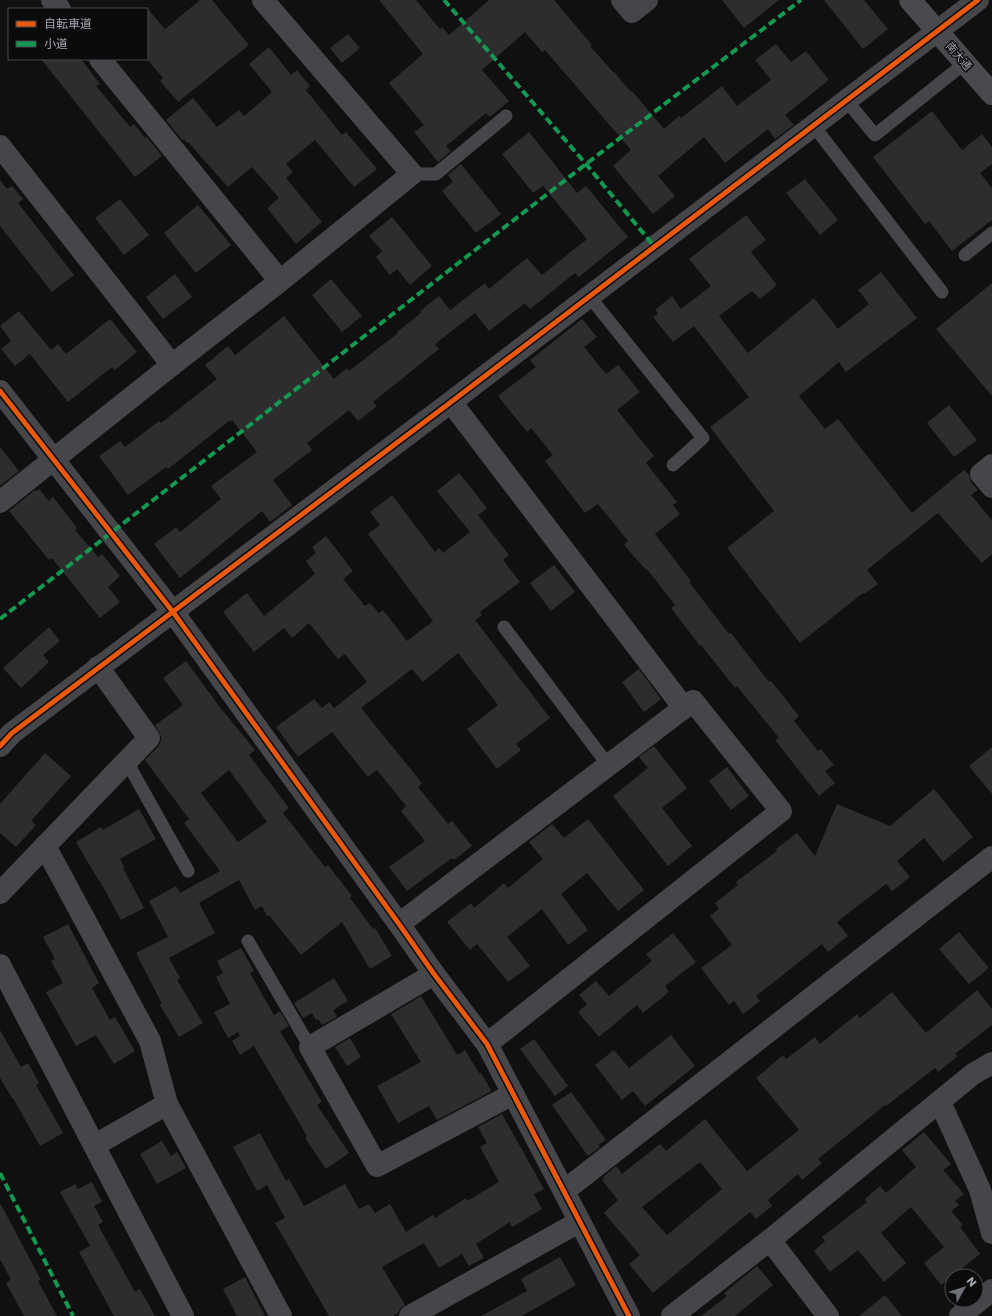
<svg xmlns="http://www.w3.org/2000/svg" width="992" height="1316" viewBox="0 0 992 1316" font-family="Poppins,'Noto Sans JP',sans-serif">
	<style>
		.building { fill: #2d2d2e; fill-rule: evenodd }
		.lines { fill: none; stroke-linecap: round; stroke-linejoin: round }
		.lane { stroke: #45464a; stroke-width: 13 }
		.street { stroke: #45464a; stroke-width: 22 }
		.secondary { stroke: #494a4e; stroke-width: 22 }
		.quiet { stroke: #139951; stroke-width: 4; stroke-dasharray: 8 4; stroke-linecap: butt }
		.cycleway-casing { stroke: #0b0b0c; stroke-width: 8 }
		.cycleway { stroke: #e8590c; stroke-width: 5 }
		.labels { text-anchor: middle; stroke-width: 3; stroke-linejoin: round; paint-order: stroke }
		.street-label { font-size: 11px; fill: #a3a7b1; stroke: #0b0b0c }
	</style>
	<rect width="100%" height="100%" fill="#101011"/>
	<g class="building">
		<polygon points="200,0 212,0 249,45 178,102 160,81 163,78 147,59 147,8 165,29"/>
		<polygon points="379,0 416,0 440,29 442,27 449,35 489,0 554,0 592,45 590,46 613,72 614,72 631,92 632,91 664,129 679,116 681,118 722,86 737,106 771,80 755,60 776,44 791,62 806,51 829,80 785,115 794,125 775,139 768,129 725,163 704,137 658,176 675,196 653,214 613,166 631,150 545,50 542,52 525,32 482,70 509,101 490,117 486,113 446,146 451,151 438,162 414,132 424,125 389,83 423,54"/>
		<polygon points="722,0 779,0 744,28"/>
		<polygon points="824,0 864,0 888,29 863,49"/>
		<polygon points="348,34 360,48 342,63 330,48"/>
		<polygon points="269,47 291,75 297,70 310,86 306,90 342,135 346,132 377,169 354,187 315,140 286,164 293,172 286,178 322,222 296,244 267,208 279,198 252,167 228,187 188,142 187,143 184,139 182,140 166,120 193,98 217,127 239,110 244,116 272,92 249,64"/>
		<polygon points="41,59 81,59 100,84 96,86 130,127 134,124 145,138 147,137 162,156 135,177"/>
		<polygon points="932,111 962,150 982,134 992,147 992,164 980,173 992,188 992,220 952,251 929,221 925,224 873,157"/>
		<polygon points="529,132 577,193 586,186 628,237 579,277 575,273 530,309 525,303 489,331 475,313 435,344 439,349 373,402 377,406 358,421 349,410 307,443 312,450 273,480 292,505 270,522 262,511 180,578 154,544 176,527 180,532 221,499 211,486 257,452 232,420 230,422 229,421 168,469 166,467 128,495 99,456 120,441 125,447 159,421 161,423 217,379 205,365 228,346 235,355 284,316 334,379 347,368 349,371 398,333 397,332 421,313 420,311 439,296 450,310 485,283 489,289 527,258 542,275 587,239 543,186 533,193 502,154"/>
		<polygon points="461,164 501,214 476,233 442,191 453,182 448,175"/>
		<polygon points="805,179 838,220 820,235 786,193"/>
		<polygon points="0,180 7,189 12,186 23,199 18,203 74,275 52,292 0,226"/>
		<polygon points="120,199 149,235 124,255 95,218"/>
		<polygon points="198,205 231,245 196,273 164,233"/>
		<polygon points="746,215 766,240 751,252 777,285 760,299 752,291 719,316 748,353 814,298 838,329 869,304 858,290 881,272 917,318 846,372 839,362 799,396 825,429 838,419 912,513 964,470 969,475 971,482 978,490 971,495 992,520 992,554 982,563 938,513 867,570 878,584 864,594 863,593 800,643 727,548 774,511 710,427 749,397 694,326 673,342 653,317 658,314 655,310 672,296 681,309 711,286 689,259"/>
		<polygon points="392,217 432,266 410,285 397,269 390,275 376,257 382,251 369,236"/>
		<polygon points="175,274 192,297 163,319 146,297"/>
		<polygon points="331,279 362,316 342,332 312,295"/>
		<polygon points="992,283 992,396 936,329"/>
		<polygon points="19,311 51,350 58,344 66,354 110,319 137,352 115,370 112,367 68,402 30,354 15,366 1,349 11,341 0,326"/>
		<polygon points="582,319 597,337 584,347 606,374 618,365 640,392 617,410 654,456 646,463 677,502 673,505 680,514 655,534 691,581 689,582 729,634 731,633 769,682 771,681 799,716 794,721 818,751 821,749 834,765 825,771 835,783 819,796 775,740 779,738 737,686 735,688 701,645 700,646 671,608 675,605 647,569 646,570 624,545 628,541 598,504 585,513 545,461 553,455 531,428 527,432 498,396 536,367 530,360"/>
		<polygon points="949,405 977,440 954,457 927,423"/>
		<polygon points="0,447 19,471 0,486"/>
		<polygon points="459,473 487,508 478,515 509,555 503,560 520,582 480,612 482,615 475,620 550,718 516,744 521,750 497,769 467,729 498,705 458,653 423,682 412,669 361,708 422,783 418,787 448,824 452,821 472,846 454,860 452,858 407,891 389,867 425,841 401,811 406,806 377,770 368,777 332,732 298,757 276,727 314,699 322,708 329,702 334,708 367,682 345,654 338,659 309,623 292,638 284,628 254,652 223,612 247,593 264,616 315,574 306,561 316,553 312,547 326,536 353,571 343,579 365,606 370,603 379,613 383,610 407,641 433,621 368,534 380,525 370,512 392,495 435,552 439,548 443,553 470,532 437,491"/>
		<polygon points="39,489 49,501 53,497 77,528 75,530 98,557 102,554 120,576 108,587 120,602 100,618 52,558 49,560 9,511 35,490 37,491"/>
		<polygon points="554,565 575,592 551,611 530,583"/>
		<polygon points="49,627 60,641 43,655 49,662 21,688 3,668"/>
		<path d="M 186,661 L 219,706 L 255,750 L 249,755 L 289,808 L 283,813 L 325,867 L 328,865 L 352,896 L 350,898 L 373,929 L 375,928 L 392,956 L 370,969 L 342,922 L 301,955 L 269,915 L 267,916 L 262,906 L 255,910 L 239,880 L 199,903 L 215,933 L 169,958 L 180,978 L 177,980 L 203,1023 L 179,1037 L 160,1005 L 162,1004 L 136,953 L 168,937 L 149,901 L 176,886 L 180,893 L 220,871 L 184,823 L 189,819 L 145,760 L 158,747 L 161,741 L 161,736 L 155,725 L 183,705 L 163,678 ZM 229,770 L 267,822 L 238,842 L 201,793 Z"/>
		<polygon points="639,669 661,699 644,712 622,682"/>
		<polygon points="654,746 687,788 662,808 692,846 668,866 613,796 648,768 639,757"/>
		<polygon points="992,747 992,794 969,766"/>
		<polygon points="45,753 71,776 31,821 36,825 16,847 0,833 0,804"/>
		<polygon points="727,767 749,796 731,810 709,781"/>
		<polygon points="934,789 973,837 943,862 924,838 897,861 910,877 892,891 886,884 837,922 848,936 828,952 822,944 756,996 760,1001 743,1014 734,1001 729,1005 701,968 732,945 710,916 719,909 715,903 738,885 736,882 777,851 776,849 797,833 815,856 837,804 890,826"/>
		<polygon points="139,809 156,839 120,859 124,867 123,868 144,908 121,920 100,881 99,881 76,842 101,827 103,830"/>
		<polygon points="588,819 644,890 618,911 587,873 561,894 588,930 568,945 542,909 507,937 530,966 508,982 477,944 470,950 447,922 471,903 474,908 504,883 508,888 543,859 529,842 552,824 564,838"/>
		<polygon points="68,924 99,983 92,988 110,1020 115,1017 135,1051 114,1064 96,1035 76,1046 46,992 63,983 51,961 55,959 43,937"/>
		<polygon points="959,932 989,968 969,984 939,949"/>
		<polygon points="673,933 696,962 665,986 669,992 643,1013 637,1005 599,1037 578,1012 587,1004 579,995 596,981 609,996 652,961 646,954"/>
		<polygon points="241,948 254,971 250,973 274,1015 280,1011 289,1026 280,1031 322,1102 317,1105 349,1153 326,1169 305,1138 307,1136 254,1046 240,1055 232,1041 240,1036 238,1032 228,1038 214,1012 230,1004 216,977 223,973 217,961"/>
		<polygon points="334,978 348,1001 333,1010 337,1017 322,1025 318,1019 316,1020 312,1013 303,1018 294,1003"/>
		<path d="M 977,990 L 992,1009 L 992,1025 L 955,1054 L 958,1056 L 938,1072 L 935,1068 L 886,1106 L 885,1105 L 818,1159 L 822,1163 L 802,1180 L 798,1174 L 768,1200 L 772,1206 L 756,1219 L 750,1212 L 653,1293 L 629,1264 L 640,1255 L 604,1213 L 618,1200 L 602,1180 L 604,1179 L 603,1177 L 616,1166 L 622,1174 L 660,1144 L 666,1151 L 705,1119 L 747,1171 L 799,1130 L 756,1078 L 783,1055 L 786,1059 L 815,1037 L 820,1044 L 857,1014 L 860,1018 L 892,992 L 926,1033 ZM 700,1162 L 722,1189 L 667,1235 L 642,1207 Z"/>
		<polygon points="421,996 457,1055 465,1050 479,1073 481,1073 491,1090 490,1091 490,1092 437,1120 429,1106 398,1123 377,1086 421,1062 391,1014"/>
		<polygon points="0,1030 21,1067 28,1063 39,1083 36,1085 63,1133 40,1146 13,1098 12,1098 0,1078"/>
		<polygon points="671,1035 695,1066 645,1106 633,1091 622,1100 595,1065 614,1050 629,1068"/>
		<polygon points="350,1038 361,1057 347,1066 335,1047"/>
		<polygon points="534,1039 568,1086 555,1096 520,1049"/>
		<polygon points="571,1092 606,1140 598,1145 600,1147 588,1156 552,1105"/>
		<polygon points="502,1114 544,1189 534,1194 542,1209 512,1227 510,1222 476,1244 484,1258 469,1266 462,1254 439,1268 424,1243 382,1267 405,1305 400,1309 398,1313 393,1316 329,1316 275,1223 285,1218 267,1185 257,1191 233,1147 260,1133 286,1181 289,1179 304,1206 345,1184 359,1209 369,1204 375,1213 390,1204 406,1232 433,1215 435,1218 466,1198 467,1201 499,1182 480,1147 487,1143 478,1127"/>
		<polygon points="924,1132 951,1164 943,1170 964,1194 955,1201 959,1205 951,1211 963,1225 960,1227 980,1254 941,1285 924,1263 944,1247 911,1207 881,1233 906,1263 884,1282 858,1250 830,1272 814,1251 825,1241 822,1237 867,1202 865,1199 880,1186 886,1193 916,1167 902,1150"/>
		<polygon points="162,1141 171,1156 177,1152 186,1168 157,1184 140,1154"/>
		<polygon points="92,1182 102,1202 94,1206 103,1222 98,1225 135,1292 140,1289 155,1316 114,1316 79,1252 90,1246 60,1192 75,1184 78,1189"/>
		<polygon points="0,1203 41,1280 38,1281 57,1316 24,1316 6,1283 11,1280 0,1259"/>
		<polygon points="560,1257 576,1285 522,1316 481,1316 527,1291 521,1279"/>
		<polygon points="757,1266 773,1285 735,1316 701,1316 727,1296 724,1293"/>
		<polygon points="245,1277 265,1316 237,1316 223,1289"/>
		<polygon points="885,1295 902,1316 859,1316"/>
	</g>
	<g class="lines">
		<g class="lane">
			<polyline points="846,100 875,135 965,63"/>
			<polyline points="813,125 942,292"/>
			<polyline points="412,174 436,174 506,116"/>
			<polyline points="965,255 992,233"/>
			<polyline points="589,296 703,438 673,465"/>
			<polyline points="504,627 608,765"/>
			<polyline points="127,762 188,871"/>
			<polyline points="248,941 310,1047"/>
		</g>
		<g class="street">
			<polyline points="52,0 60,9"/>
			<polyline points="622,0 632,12 647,0"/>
			<polyline points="100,59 280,281"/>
			<polyline points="0,146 172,365"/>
			<polyline points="0,391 173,612 399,924 434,974 487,1044 629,1316"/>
			<polyline points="451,402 684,708"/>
			<polyline points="992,465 981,474 992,487"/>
			<polyline points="0,502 172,365 280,281 412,174 263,0"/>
			<polyline points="0,746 12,733 451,402 978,0"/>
			<polyline points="45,846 150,1041 167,1104 281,1316"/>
			<polyline points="0,893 149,738 98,667"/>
			<polyline points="399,924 693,701 781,811 487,1044"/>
			<polyline points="0,965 183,1316"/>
			<polyline points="434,974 310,1047 377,1166 513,1094"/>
			<polyline points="940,1102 980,1190 992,1233"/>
			<polyline points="95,1145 167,1104"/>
			<polyline points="564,1191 992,857"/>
			<polyline points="770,1240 828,1316"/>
			<polyline points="410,1316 579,1222"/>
			<polyline points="672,1316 770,1240 973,1074 992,1063"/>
			<polyline points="960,1316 992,1290"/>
		</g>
		<polyline class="secondary" points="910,0 992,94"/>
		<g class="quiet">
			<polyline points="444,0 586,164 654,246"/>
			<polyline points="0,619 586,164 801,0"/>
			<polyline points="0,1173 73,1316"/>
		</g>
		<defs>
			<g id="cycleway">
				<polyline points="0,391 173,612 399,924 434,974 487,1044 629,1316"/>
				<polyline points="0,746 12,733 451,402 978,0"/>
			</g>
		</defs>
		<use href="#cycleway" class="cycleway-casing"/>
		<use href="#cycleway" class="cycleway"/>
	</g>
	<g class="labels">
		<g class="street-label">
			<text transform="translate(959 56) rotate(49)" y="4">南大通</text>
		</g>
	</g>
	<rect x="8" y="8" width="140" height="52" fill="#0b0b0c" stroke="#48494e"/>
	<rect x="16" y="21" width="20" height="6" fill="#e8590c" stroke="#48494e"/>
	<text x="44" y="28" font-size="12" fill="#a3a7b1">自転車道</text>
	<rect x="16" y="41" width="20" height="6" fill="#139951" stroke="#48494e"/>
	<text x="44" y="48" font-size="12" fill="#a3a7b1">小道</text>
	<g transform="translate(964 1288) rotate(51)"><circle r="19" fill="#0b0b0c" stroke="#48494e"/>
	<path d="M0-3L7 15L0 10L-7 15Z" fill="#707279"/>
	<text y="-6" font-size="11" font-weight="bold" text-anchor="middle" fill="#a3a7b1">N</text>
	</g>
</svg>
